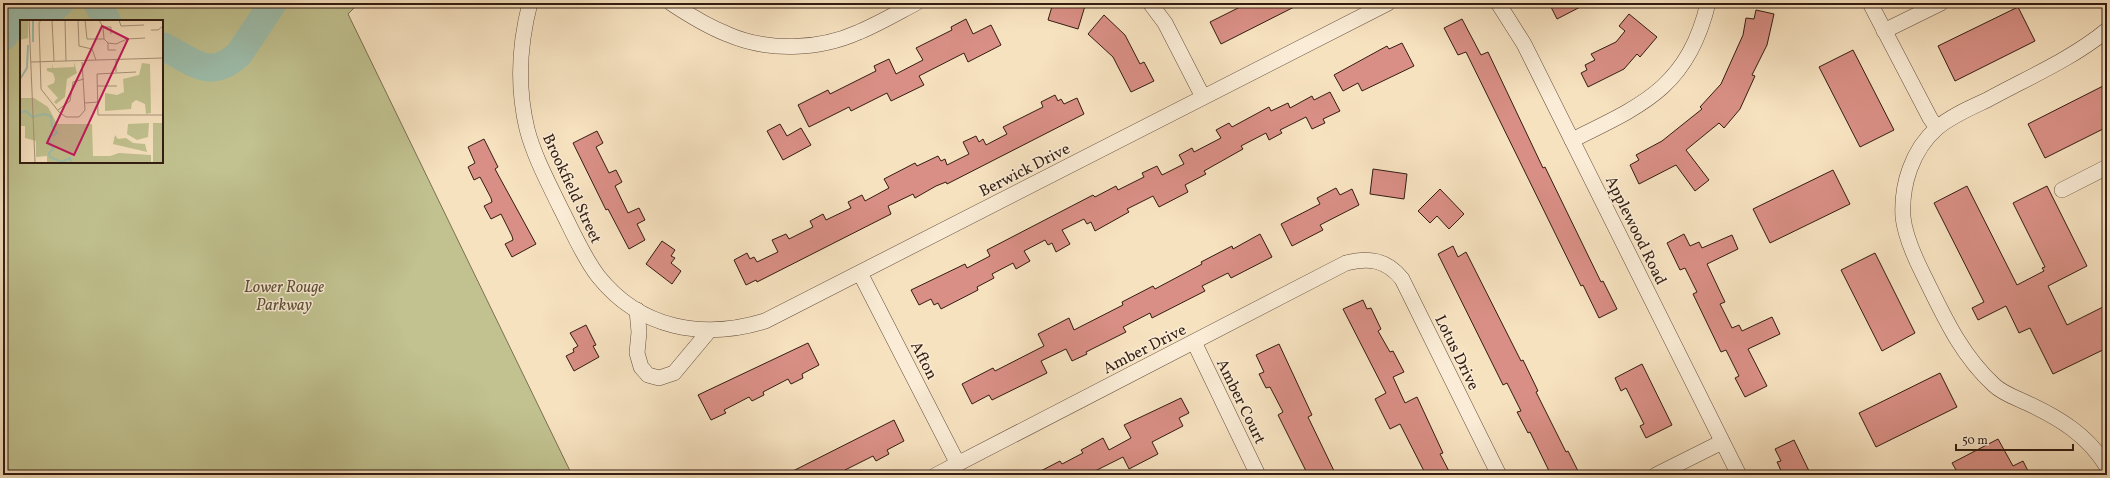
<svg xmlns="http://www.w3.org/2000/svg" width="2110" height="478" viewBox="0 0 2110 478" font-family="Vollkorn,serif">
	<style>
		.green { fill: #c1c290; stroke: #7a7050; fill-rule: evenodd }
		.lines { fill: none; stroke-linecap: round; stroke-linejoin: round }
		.river { stroke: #9ebfad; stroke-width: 28 }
		.building { fill: #d98f85; stroke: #331d11 }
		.minor-casing { stroke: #644e3d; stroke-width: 16 }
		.minor { stroke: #faecd6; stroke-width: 15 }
		.labels { text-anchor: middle; stroke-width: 3; stroke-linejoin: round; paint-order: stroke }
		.street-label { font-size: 16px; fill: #331d11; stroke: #faecd6 }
		.park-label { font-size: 16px; font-style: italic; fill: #5e4f37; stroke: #faecd6 }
		.inset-river { fill: none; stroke: #9ebfad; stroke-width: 2 }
		.inset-road { fill: none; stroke: #a9937a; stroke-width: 1 }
		.view { fill: #c2185b; fill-opacity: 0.15; stroke: #c2185b; stroke-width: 2 }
		.inset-edge { fill: none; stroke: #331d11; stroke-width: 2 }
	</style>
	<rect width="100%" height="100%" fill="#f7e2c0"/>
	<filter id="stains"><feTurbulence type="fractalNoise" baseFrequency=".005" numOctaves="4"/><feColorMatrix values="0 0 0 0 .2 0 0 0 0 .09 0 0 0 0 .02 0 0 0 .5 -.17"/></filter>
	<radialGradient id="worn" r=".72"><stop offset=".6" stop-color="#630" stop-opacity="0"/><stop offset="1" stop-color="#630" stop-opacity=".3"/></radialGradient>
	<path class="green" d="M 3,3 L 359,3 L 348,14 L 572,475 L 3,475 ZM 21,21 L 162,21 L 162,162 L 21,162 Z"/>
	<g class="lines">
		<g class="river">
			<polyline points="97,3 107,21"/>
			<polyline points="3,37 18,15 23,12 52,10 60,3"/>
			<path d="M 162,46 C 192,60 209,82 239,54 L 273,3"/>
		</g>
	</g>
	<g class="building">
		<polygon points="1053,3 1077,3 1085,6 1078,29 1048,20"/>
		<polygon points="1248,3 1302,3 1221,44 1210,22"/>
		<polygon points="1549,3 1588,3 1557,19"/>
		<polygon points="2018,7 2035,41 1955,81 1938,46"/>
		<polygon points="1756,10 1774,14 1767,45 1752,75 1755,76 1740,109 1724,128 1719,123 1686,150 1709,180 1695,191 1676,165 1639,184 1630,165 1639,160 1636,155 1662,141 1702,109 1700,107 1721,84 1743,35 1746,18 1754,19"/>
		<polygon points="1629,14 1657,37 1640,57 1637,54 1624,69 1588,87 1581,73 1587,70 1585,65 1595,60 1591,54 1616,42 1625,31 1619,26"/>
		<polygon points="1104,15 1125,35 1140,64 1144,62 1154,81 1131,92 1113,57 1088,34"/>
		<polygon points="966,19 973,34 991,25 1001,45 968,62 964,53 919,76 924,85 891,101 887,93 851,111 849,107 809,127 798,105 828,90 830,94 876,71 874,66 889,59 896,74 923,60 916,48 952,30 951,27"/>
		<polygon points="1462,19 1481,55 1488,52 1543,168 1545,167 1601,282 1603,281 1617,309 1599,318 1583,285 1581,286 1466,52 1458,55 1444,28"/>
		<polygon points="1402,43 1414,66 1362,91 1358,83 1343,91 1334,75 1387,46 1389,49"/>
		<polygon points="1853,50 1894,130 1860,147 1819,67"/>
		<polygon points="2107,84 2107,127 2045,158 2028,124"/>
		<polygon points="1330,92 1340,111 1323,119 1325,123 1312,129 1306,117 1280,130 1282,133 1269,140 1266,133 1241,146 1243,149 1204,171 1206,174 1185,185 1188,192 1159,207 1153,196 1127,209 1129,212 1095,231 1091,222 1087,224 1084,219 1062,230 1070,244 1056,252 1052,243 1048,245 1045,240 1024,251 1030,261 1016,269 1013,263 992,274 994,278 977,287 978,290 941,309 938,303 934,305 931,299 919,305 911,290 965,264 967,268 990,256 987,250 1093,195 1095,197 1116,186 1118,190 1144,177 1142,173 1157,166 1162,175 1184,164 1179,155 1192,148 1194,152 1221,138 1216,130 1229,123 1232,127 1269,107 1271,111 1288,103 1290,108 1312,96 1314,100"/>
		<polygon points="1055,95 1058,101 1061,99 1064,104 1077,98 1084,114 947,184 946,182 936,186 915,198 913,194 888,206 891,214 757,282 756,280 746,285 734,260 747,253 750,259 754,257 757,262 778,252 772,240 786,234 789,239 813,227 810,221 823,214 826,220 851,208 848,202 862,195 865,201 889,188 884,179 915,163 917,166 938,156 941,161 945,159 947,165 969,154 963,142 976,136 979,142 983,139 986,145 1007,134 1003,127 1043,107 1041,102"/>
		<polygon points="780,124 787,136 801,128 811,145 783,160 767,131"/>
		<polygon points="597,131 603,143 596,147 609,173 616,170 622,182 615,186 628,213 639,208 645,220 637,224 645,240 629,249 608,209 606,210 573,143"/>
		<polygon points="484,139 498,167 495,169 536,244 512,257 505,244 513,240 512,236 501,214 491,219 484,206 492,202 491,198 480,177 474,180 468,167 475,163 468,147"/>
		<polygon points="1373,169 1407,174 1404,199 1370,194"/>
		<polygon points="1833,170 1850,204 1770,243 1753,209"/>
		<polygon points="1967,186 2017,285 2044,271 2042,268 2045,267 2013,203 2047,186 2087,266 2048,286 2067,325 2107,305 2107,348 2053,374 2030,328 2019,333 2006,306 1978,320 1972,308 1984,302 1934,203"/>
		<polygon points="1336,188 1340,195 1352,189 1359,205 1320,225 1323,230 1292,246 1281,224 1320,204 1317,198"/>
		<polygon points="1440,189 1464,214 1449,229 1437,216 1430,223 1418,211"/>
		<polygon points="1260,234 1272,257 1231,278 1228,273 1202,286 1205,291 1152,318 1150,313 1123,327 1126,332 1086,352 1087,354 1072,361 1066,349 1041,361 1047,373 992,400 989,395 972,404 962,384 993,368 995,371 1044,346 1038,334 1069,318 1074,330 1123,305 1122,302 1153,286 1155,289 1202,264 1201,262 1232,246 1233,249"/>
		<polygon points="1684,234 1690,246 1699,242 1702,248 1732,235 1738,249 1707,264 1725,302 1720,304 1732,328 1739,325 1742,331 1772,317 1780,334 1748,349 1767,386 1745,397 1735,378 1739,376 1726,350 1721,352 1693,294 1697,292 1685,268 1680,270 1667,243"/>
		<polygon points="662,241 675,250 671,256 675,258 671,263 681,271 672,284 646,264"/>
		<polygon points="1453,246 1458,257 1466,252 1521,361 1523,360 1538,391 1536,392 1566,452 1568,451 1578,471 1570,475 1551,475 1530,432 1528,433 1517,412 1521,411 1507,383 1503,385 1438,254"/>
		<polygon points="1875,253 1915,333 1882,351 1841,270"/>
		<polygon points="1363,300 1367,309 1371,308 1381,329 1378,331 1390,352 1393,351 1404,372 1393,377 1405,403 1417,397 1443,453 1440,454 1451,475 1426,475 1400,424 1390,429 1375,399 1386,393 1343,309"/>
		<polygon points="586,325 596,345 593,346 599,357 574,371 566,356 574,352 573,349 578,346 570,333"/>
		<polygon points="808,343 819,365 802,374 803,378 791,384 788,379 763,392 764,395 752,401 749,397 724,410 726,413 711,420 698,395"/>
		<polygon points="1279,344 1312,415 1308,417 1336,475 1308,475 1278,415 1283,412 1270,387 1266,388 1259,374 1264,372 1256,355"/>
		<polygon points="1642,364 1672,425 1646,438 1640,426 1644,424 1626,388 1621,391 1615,378"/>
		<polygon points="1940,373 1957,407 1876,447 1859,413"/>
		<polygon points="1181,398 1189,413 1179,418 1183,426 1152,442 1158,454 1129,469 1123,457 1087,475 1033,475 1060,461 1062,464 1083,453 1081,450 1103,438 1109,450 1131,438 1124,425"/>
		<polygon points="894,420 904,441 887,450 889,454 876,461 873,456 845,470 847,475 785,475"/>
		<polygon points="1998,439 2013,466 2023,461 2030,475 1959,475 1952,463"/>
		<polygon points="1794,440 1809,471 1800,475 1783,475 1777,462 1781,461 1775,449"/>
	</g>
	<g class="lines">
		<defs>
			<g id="minor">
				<path d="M 530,3 C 519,45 517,87 527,129 C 534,156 548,182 560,207 C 572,230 582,255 598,276 C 640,329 703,340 765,321 L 1388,3"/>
				<path d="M 671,3 C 689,15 707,26 727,34 C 768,52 819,50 859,32 C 878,24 897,13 916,3"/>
				<polyline points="1150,3 1165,23 1203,97"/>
				<polyline points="1498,3 1524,44 1739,475"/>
				<polyline points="1870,3 1930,118 1937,128"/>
				<path d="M 2107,30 C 2072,59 2027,78 1987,100 C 1970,108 1951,116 1937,128 C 1912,150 1901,185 1903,217 C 1905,236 1914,256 1923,274 C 1943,314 1960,354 1994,385 C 2002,393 2016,398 2027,403 C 2059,418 2088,435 2107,467"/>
				<polyline points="1884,31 1941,3"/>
				<path d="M 1572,140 C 1643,105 1688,87 1708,3"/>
				<polyline points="2062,190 2107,167"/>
				<polyline points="860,273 958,464"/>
				<polyline points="637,310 639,332 637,353 641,367 648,375 659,378 674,373 709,331"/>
				<polyline points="1194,342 1258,475"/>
				<path d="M 936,475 L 1346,263 C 1369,257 1387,260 1402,279 L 1499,475"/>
				<polyline points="1656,475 1722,442"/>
			</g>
		</defs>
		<use href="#minor" class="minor-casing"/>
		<use href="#minor" class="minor"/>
	</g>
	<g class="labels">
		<g class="street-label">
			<text transform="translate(1024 169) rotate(-27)" y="6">Berwick Drive</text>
			<text transform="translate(573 188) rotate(65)" y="6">Brookfield Street</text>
			<text transform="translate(1637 230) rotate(64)" y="6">Applewood Road</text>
			<text transform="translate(1144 348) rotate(-27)" y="6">Amber Drive</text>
			<text transform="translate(1458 352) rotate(64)" y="6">Lotus Drive</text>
			<text transform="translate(925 360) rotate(63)" y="6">Afton</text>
			<text transform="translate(1242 401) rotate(64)" y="6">Amber Court</text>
		</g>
		<g class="park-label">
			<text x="284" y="292">Lower Rouge<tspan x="284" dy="18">Parkway</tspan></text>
		</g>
	</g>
	<g transform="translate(20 20)">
		<rect width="143" height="143" fill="#f7e2c0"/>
		<path d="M 0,0 L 8,0 L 8,18 L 0,20 ZM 54,42 L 57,53 L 47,59 L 45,77 L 36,84 L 34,82 L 38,78 L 27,66 L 34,63 L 35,59 L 33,53 L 27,51 L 27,48 L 32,48 L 32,43 L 33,48 L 54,47 ZM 122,43 L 130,44 L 131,93 L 126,94 L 125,84 L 116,80 L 112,83 L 111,89 L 85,91 L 85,73 L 97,75 L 104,72 L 103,59 L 119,55 ZM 0,78 L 14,78 L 28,87 L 37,104 L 72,104 L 73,136 L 90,136 L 99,133 L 131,135 L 131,143 L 27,143 L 27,136 L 16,137 L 16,121 L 5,118 L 5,106 L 0,106 ZM 129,103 L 128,117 L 117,120 L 107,114 L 108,104 ZM 133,103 L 143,103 L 143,143 L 133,143 ZM 95,115 L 98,119 L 106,118 L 113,123 L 125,124 L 127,132 L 93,124 Z" fill="#c1c290"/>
		<path class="inset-river" d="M 13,22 L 13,0M 0,59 L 7,48 L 8,25M 0,93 L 6,91 L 12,97 L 24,94 L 31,96 L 32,106 L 37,113 L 28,118 L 33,129 L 29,133 L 30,137 L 42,142 L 50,138 L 51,143"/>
		<path class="inset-road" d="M 9,0 L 15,143M 21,0 L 19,3 L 21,69 L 39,92 L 46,97 L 59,97 L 65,90 L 62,42M 32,0 L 34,41M 45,0 L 46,41M 58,0 L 59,26 L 72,29 L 76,40M 65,0 L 67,19 L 84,19M 79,0 L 83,7 L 84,19M 99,0 L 101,6 L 124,5M 83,7 L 91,7 L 91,14M 131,10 L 138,10 L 143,6M 84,19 L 88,23 L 96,24 L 107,19 L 125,18M 88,23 L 88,30 L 96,30M 96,39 L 96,52M 11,42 L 143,38M 116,52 L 77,54 L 78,95 L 143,95M 77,66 L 97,66M 65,83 L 78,82M 38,90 L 50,81 L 53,62 L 64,59"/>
		<path class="view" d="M 82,6 L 108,19 L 54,135 L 27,123 Z"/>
		<rect width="143" height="143" class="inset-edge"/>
	</g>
	<rect width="2110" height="478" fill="none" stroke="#f7e2c0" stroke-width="16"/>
	<rect x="4" y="4" width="2102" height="470" fill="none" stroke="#331d11" stroke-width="2"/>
	<rect x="8" y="8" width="2094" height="462" fill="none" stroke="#331d11"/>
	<path d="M1956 444v6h117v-6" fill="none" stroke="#331d11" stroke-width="2"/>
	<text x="1962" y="444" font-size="12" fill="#331d11" stroke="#faecd6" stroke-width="3" paint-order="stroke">50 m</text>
	<rect width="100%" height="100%" filter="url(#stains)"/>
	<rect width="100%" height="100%" fill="url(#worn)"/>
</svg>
